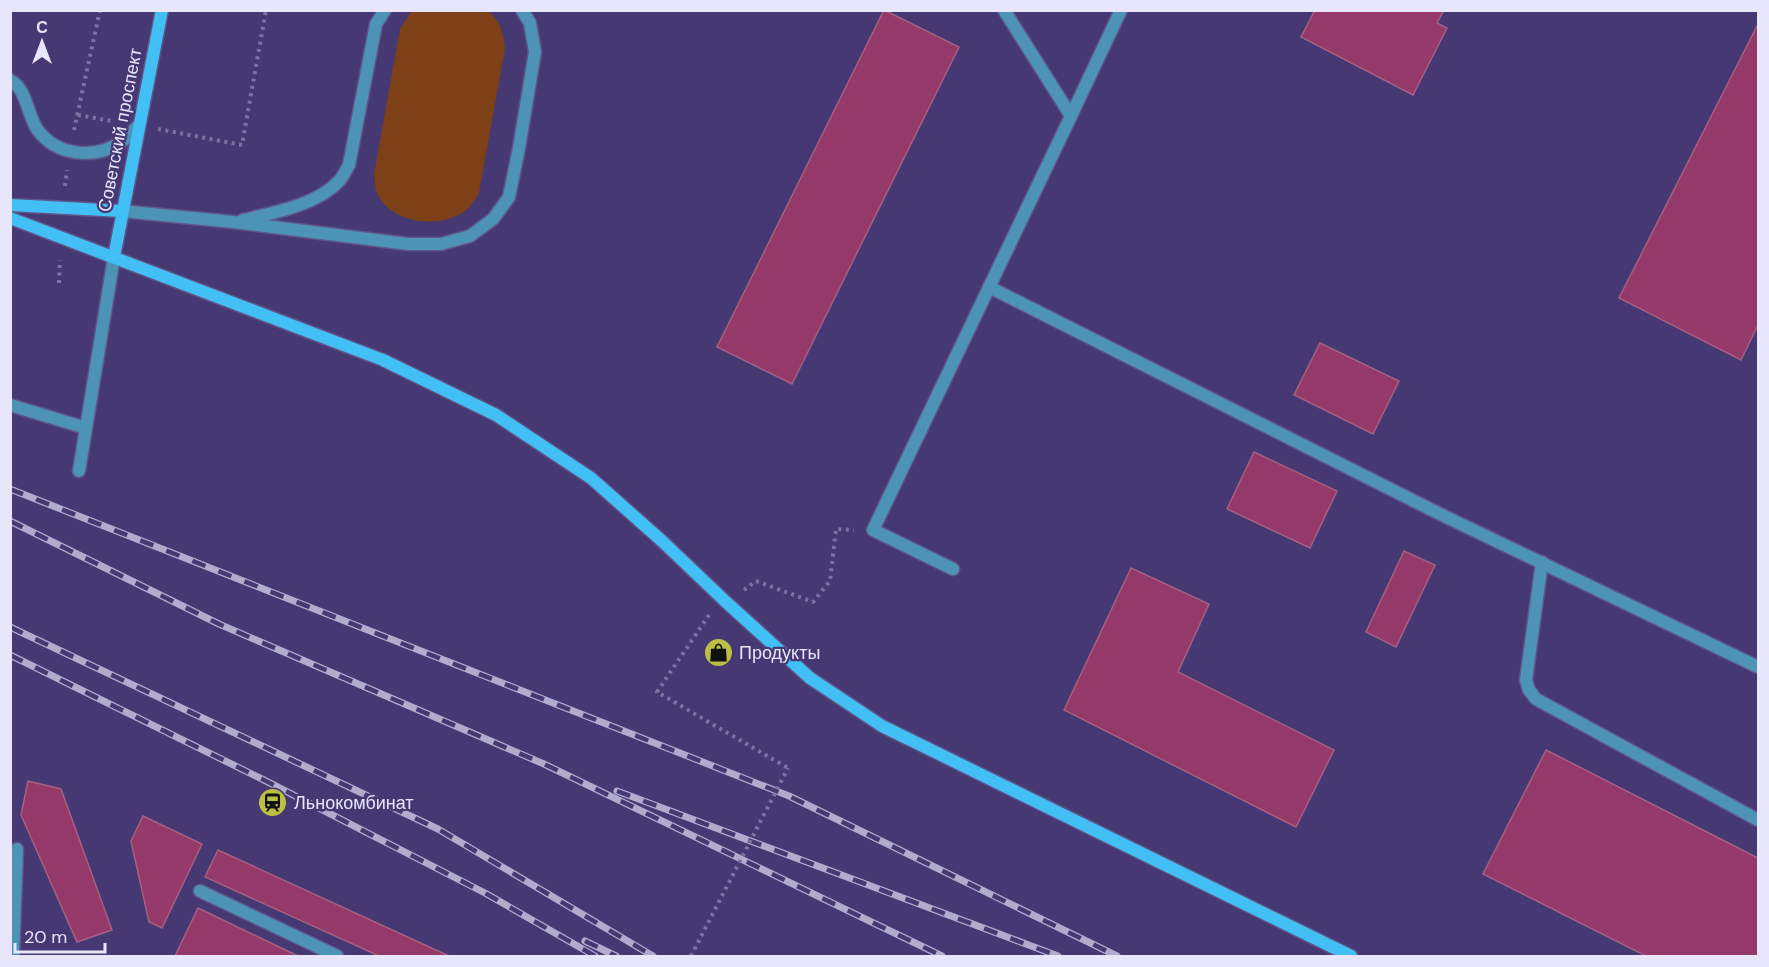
<svg xmlns="http://www.w3.org/2000/svg" width="1769" height="967" viewBox="0 0 1769 967" font-family="'DM Sans',sans-serif">
	<style>
		.green { fill: #7d4017 }
		.building { fill: #943969; stroke: #a56081; stroke-width: 1.5 }
		.lines { fill: none; stroke-linecap: round; stroke-linejoin: round }
		.lane-casing { stroke: #5f5489; stroke-width: 15 }
		.secondary-casing { stroke: #5f5489; stroke-width: 15 }
		.path { stroke: #7c73a1; stroke-width: 4; stroke-dasharray: 3 4.5; stroke-linecap: butt }
		.lane { stroke: #4d93b5; stroke-width: 12 }
		.secondary { stroke: #42bff4; stroke-width: 12 }
		.rail-casing { stroke: #b1abcd; stroke-width: 7 }
		.rail { stroke: #453873; stroke-width: 4.5; stroke-dasharray: 14; stroke-linecap: butt }
		.path-bridge { stroke: #7c73a1; stroke-width: 4; stroke-dasharray: 3 4.5; stroke-linecap: butt }
		.labels { text-anchor: middle; stroke-width: 4.5; stroke-linejoin: round; paint-order: stroke }
		.street-label { font-size: 18px; fill: #e8e6fb; stroke: #453873 }
		.poi-label { font-size: 18px; fill: #e8e6fb; stroke: #453873; text-anchor: start }
	</style>
	<rect width="100%" height="100%" fill="#453873"/>
	<path class="green" d="M 414,11 L 488,11 C 500,20 503,33 505,48 L 479,193 C 473,203 467,212 456,216 C 431,228 389,221 377,193 C 375,188 375,180 374,174 L 400,29 L 410,13 Z"/>
	<g class="building">
		<polygon points="884,10 959,47 792,384 717,347"/>
		<polygon points="1315,10 1444,10 1437,23 1447,28 1413,95 1301,37"/>
		<polygon points="1758,24 1758,325 1741,360 1619,298"/>
		<polygon points="1320,343 1399,381 1373,434 1294,395"/>
		<polygon points="1254,452 1337,491 1310,548 1227,509"/>
		<polygon points="1404,551 1435,565 1396,647 1366,632"/>
		<polygon points="1131,568 1209,604 1178,672 1334,750 1296,827 1064,710"/>
		<polygon points="1546,750 1758,858 1758,956 1646,956 1483,874"/>
		<polygon points="28,781 61,789 112,930 77,942 21,815"/>
		<polygon points="143,816 202,844 162,928 149,922 131,841"/>
		<polygon points="218,850 449,956 379,956 205,877"/>
		<polygon points="198,908 298,956 175,956"/>
	</g>
	<g class="lines">
		<defs>
			<g id="lane">
				<path d="M 10,80 C 27,89 27,114 37,129 C 56,156 95,160 121,142 C 128,138 133,131 138,126"/>
				<polyline points="1071,116 1121,10"/>
				<polyline points="122,211 233,222 408,244 441,244 470,236 493,219 509,197 519,148 535,52 530,23 522,10"/>
				<path d="M 243,220 C 273,213 317,205 339,181 C 343,177 346,170 349,165 L 376,24 L 385,10"/>
				<polyline points="989,287 1442,515 1758,667"/>
				<polyline points="10,405 86,428"/>
				<polyline points="79,471 114,257"/>
				<polyline points="1542,562 1526,680 1529,690 1536,699 1758,820"/>
				<polyline points="953,569 873,530 1071,116 1004,10"/>
				<polyline points="200,891 337,956"/>
				<polyline points="13,956 17,849"/>
			</g>
			<g id="secondary">
				<polyline points="10,205 122,211"/>
				<polyline points="10,218 383,360 496,415 591,478 662,541 726,602 810,678 882,726 1351,956"/>
				<polyline points="114,257 162,10"/>
			</g>
		</defs>
		<use href="#lane" class="lane-casing"/>
		<use href="#secondary" class="secondary-casing"/>
		<g class="path">
			<polyline points="78,115 112,121"/>
			<polyline points="158,129 242,145 266,10"/>
			<polyline points="74,130 100,10"/>
			<polyline points="65,186 67,170"/>
			<polyline points="59,283 60,260"/>
			<polyline points="744,590 756,581 813,602 830,581 836,529 854,530"/>
			<polyline points="709,615 657,692 788,768"/>
		</g>
		<use href="#lane" class="lane"/>
		<use href="#secondary" class="secondary"/>
		<defs>
			<g id="rail">
				<polyline points="10,489 789,796 1117,956"/>
				<polyline points="10,521 219,624 544,764 942,956"/>
				<polyline points="10,627 438,829 653,956"/>
				<polyline points="10,655 264,780 485,893 595,956"/>
				<polyline points="617,791 1058,956"/>
				<polyline points="585,941 616,956"/>
			</g>
		</defs>
		<use href="#rail" class="rail-casing"/>
		<use href="#rail" class="rail"/>
		<polyline class="path-bridge" points="691,956 788,768"/>
	</g>
	<defs>
		<symbol id="shop-disc" viewBox="-11 -11 22 22"><circle r="9.5" fill="#bcbf44" stroke="#453873"/><path d="M-5-2.5h2.3a2.7 3.5 0 0 1 5.4 0H5L5.5 6h-11ZM-1.5-2.5h3a1.5 2.3 0 0 0-3 0Z" fill="#111"/></symbol>
		<symbol id="station-disc" viewBox="-11 -11 22 22"><circle r="9.5" fill="#bcbf44" stroke="#453873"/><path d="M-3-6H3Q5-6 5-4V2Q5 4 3 4L4.5 6H3L1.5 4h-3L-3 6H-4.5L-3 4Q-5 4-5 2V-4Q-5-6-3-6ZM-3.5-4v3h7v-3ZM-3.5 1v1.5H-2V1ZM2 1v1.5H3.5V1Z" fill="#111"/></symbol>
	</defs>
	<g fill-rule="evenodd">
		<use href="#shop-disc" x="702" y="636" width="33" height="33"/>
		<use href="#station-disc" x="256" y="786" width="33" height="33"/>
	</g>
	<g class="labels">
		<g class="street-label">
			<text transform="translate(120 130) rotate(-79)" y="6">Советский проспект</text>
		</g>
		<g class="poi-label">
			<text x="739" y="659">Продукты</text>
			<text x="294" y="809">Льнокомбинат</text>
		</g>
	</g>
	<rect width="1769" height="967" fill="none" stroke="#e8e6fb" stroke-width="24"/>
	<g transform="translate(42 42)" stroke="#453873" stroke-width="4.5" paint-order="stroke">
	<path d="M0-4.5L10 22L0 15L-10 22Z" fill="#e8e6fb"/>
	<text y="-9" font-size="16" font-weight="bold" text-anchor="middle" fill="#e8e6fb">С</text>
	</g>
	<path d="M15 943v9h90v-9" fill="none" stroke="#e8e6fb" stroke-width="3"/>
	<text x="24" y="943" font-size="18" fill="#e8e6fb" stroke="#453873" stroke-width="4.5" paint-order="stroke">20 m</text>
</svg>
